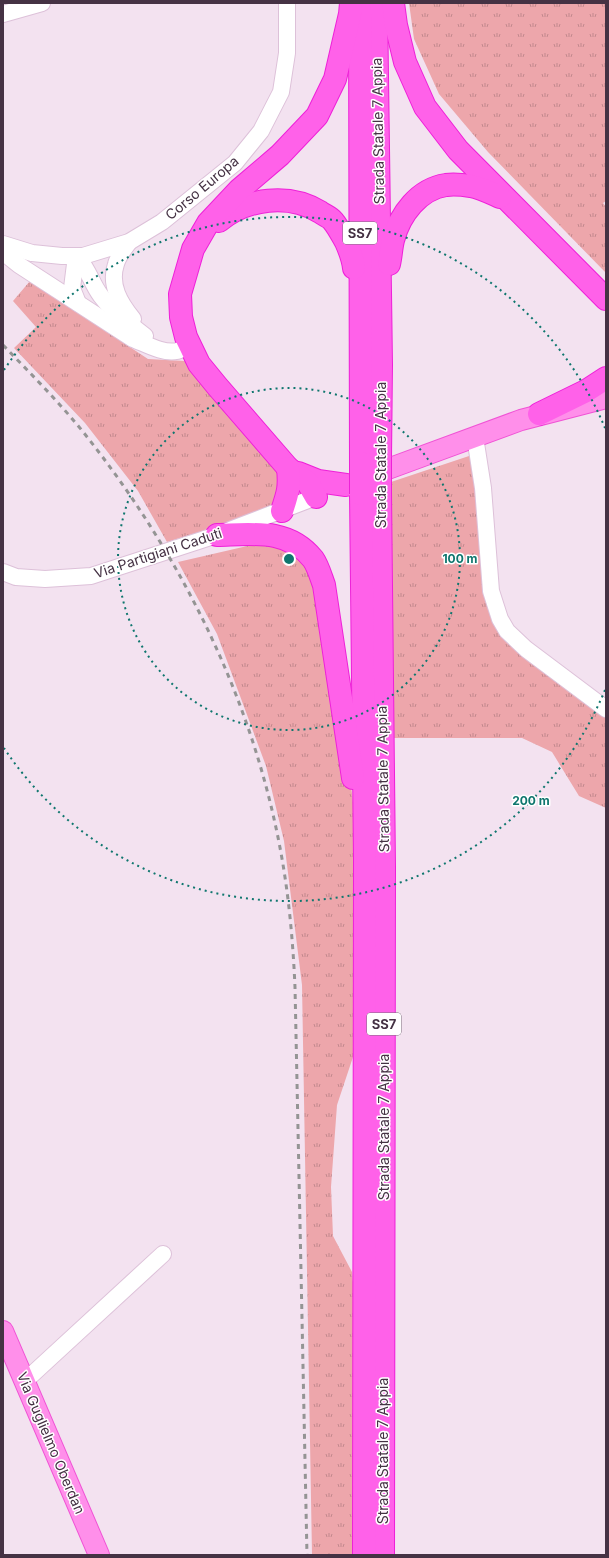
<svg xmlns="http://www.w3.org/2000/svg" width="609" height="1558" viewBox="0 0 609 1558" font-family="Inter,sans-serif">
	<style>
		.grass { fill: url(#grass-tufts) }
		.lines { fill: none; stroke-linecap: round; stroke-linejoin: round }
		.minor-casing { stroke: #ddc1d9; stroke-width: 18 }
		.major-casing { stroke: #f053d5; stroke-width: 22 }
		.highway-casing { stroke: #ee21d8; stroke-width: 24 }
		.minor { stroke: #fff; stroke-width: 16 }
		.major { stroke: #ff8fea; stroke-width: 20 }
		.highway { stroke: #ff61e9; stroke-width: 22 }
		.rail { stroke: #949494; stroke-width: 3; stroke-dasharray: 5 5; stroke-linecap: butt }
		.highway-bridge-casing { stroke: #ee21d8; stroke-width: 24; stroke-linecap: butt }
		.highway-bridge { stroke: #ff61e9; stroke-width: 22 }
		.ring { fill: none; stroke: #0f766e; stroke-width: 2; stroke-dasharray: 2 4 }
		.labels { text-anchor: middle; stroke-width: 3; stroke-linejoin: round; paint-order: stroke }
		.shield { fill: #fff; stroke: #7d707c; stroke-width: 1 }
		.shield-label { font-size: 13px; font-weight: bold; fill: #453244 }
		.street-label { font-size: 14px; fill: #453244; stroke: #fff }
		.centre { fill: #0f766e; stroke: #fff; stroke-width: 2 }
		.ring-label { font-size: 12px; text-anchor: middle; font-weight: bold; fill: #0f766e; stroke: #fff; stroke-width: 3; stroke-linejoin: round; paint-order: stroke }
	</style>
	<defs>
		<pattern id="grass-tufts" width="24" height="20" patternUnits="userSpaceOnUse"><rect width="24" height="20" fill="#eda6ab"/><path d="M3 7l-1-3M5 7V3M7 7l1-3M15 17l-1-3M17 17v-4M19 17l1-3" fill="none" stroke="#c2888d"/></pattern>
	</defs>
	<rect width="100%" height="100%" fill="#f3e2f0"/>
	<g class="grass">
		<polygon points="409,3 606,3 606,201 603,203 606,207 606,273 488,152 439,94 414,39"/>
		<polygon points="30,281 148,359 185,361 285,476 275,509 167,542 138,491 85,423 14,348 36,327 13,301"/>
		<polygon points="472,455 486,584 499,634 606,717 606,808 579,796 552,752 522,738 390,738 391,482"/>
		<polygon points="269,541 293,550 314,570 350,777 359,853 359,954 353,1057 337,1105 331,1187 333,1236 352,1272 361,1369 361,1555 312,1555 302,985 284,841 266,766 217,634 178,562"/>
	</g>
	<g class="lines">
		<defs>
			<g id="minor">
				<polyline points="3,14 42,3"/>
				<path d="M 129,242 C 125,248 118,256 116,264 C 109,285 120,303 133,319"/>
				<polyline points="3,244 32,253 62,256 83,256 129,242 162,222 235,163 261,131 281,92 287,53 287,3"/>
				<path d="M 3,249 L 9,257 L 19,265 L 133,339 C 146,344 163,354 177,351 C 181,350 186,347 190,346"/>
				<path d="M 76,256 C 88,267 91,283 101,296 C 113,312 130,324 145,336"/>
				<polyline points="76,256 72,288 78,303"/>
				<polyline points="475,437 483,488 491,591 500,619 507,631 526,649 606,709"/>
				<polyline points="3,572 16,577 45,579 91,576 217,535 308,500"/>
				<polyline points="25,1381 163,1254"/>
			</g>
			<g id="major">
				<polyline points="366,477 521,420 606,398"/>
				<polyline points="3,1331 99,1555"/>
			</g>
			<g id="highway">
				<polyline points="376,3 381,365 380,457"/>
				<polyline points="393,3 396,25 405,62 425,107 458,150 606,299"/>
				<polyline points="360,10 361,463"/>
				<path d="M 219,221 C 247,198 289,193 320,212 C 324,215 330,217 333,221 C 338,227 342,235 346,242 C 350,251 353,258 354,268"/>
				<path d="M 389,264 C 391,256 391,248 393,240 C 400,214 419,189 446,185 C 454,184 464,185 471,186 C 481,188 491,193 500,197"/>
				<polyline points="539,414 586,391 606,378"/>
				<polyline points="298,473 318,481 346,485"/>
				<polyline points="380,492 384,867 383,1555"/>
				<polyline points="361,494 365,859 364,1555"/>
				<polyline points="316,497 308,483 288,468 217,386 199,364 186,337 181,317 180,294 193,249 208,223 239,190 280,155 317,116 335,79 350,14 351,3"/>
				<path d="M 282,511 C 288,493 290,487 288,468"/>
				<path d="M 217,535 C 253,534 288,528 313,559 C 318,566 321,577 324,585 L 353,778"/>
			</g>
		</defs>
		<use href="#minor" class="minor-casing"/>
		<use href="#major" class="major-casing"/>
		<use href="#highway" class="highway-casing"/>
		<use href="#minor" class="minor"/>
		<use href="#major" class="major"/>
		<use href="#highway" class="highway"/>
		<path class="rail" d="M 3,345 C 31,374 59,402 84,433 C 181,555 253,699 281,853 C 289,897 293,942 295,987 L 307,1555"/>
		<defs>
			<g id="highway-bridge">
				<polyline points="361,463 361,494"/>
				<polyline points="380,492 380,457"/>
			</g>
		</defs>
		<use href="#highway-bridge" class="highway-bridge-casing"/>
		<use href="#highway-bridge" class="highway-bridge"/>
	</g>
	<g class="ring">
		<circle cx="289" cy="559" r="171"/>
		<path d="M605 690A342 342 0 0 1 4 748M4 370A342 342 0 0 1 605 428"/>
	</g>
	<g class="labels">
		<g class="shield">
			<rect x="343" y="222" width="34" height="22" rx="3"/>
			<rect x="367" y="1013" width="34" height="22" rx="3"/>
		</g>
		<g class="shield-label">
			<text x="360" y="238">SS7</text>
			<text x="384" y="1029">SS7</text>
		</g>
		<g class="street-label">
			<text transform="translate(378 131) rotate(-91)" y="5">Strada Statale 7 Appia</text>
			<text transform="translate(202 188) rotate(-40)" y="5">Corso Europa</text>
			<text transform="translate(381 455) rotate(-90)" y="5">Strada Statale 7 Appia</text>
			<text transform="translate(158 553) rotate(-18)" y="5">Via Partigiani Caduti</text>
			<text transform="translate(383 779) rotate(-91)" y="5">Strada Statale 7 Appia</text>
			<text transform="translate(384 1127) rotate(-90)" y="5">Strada Statale 7 Appia</text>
			<text transform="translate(51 1443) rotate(67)" y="5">Via Guglielmo Oberdan</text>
			<text transform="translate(383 1451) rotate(-90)" y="5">Strada Statale 7 Appia</text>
		</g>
	</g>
	<circle cx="289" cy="559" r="6" class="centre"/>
	<g class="ring-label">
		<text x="460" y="563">100 m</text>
		<text x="531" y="805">200 m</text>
	</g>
	<rect width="609" height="1558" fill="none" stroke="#453244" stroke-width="8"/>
</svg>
